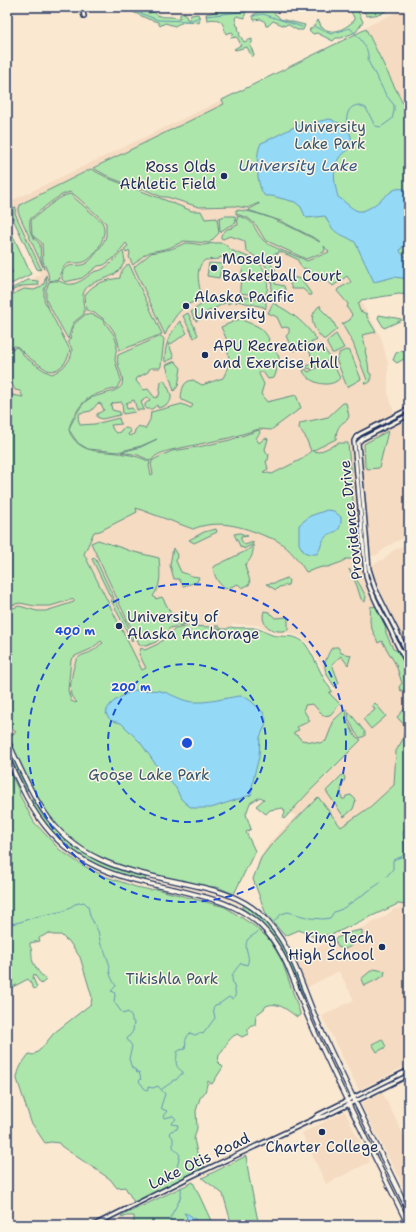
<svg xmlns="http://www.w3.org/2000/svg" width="416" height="1232" font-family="'Shantell Sans',sans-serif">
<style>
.built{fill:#f4dbc1}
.green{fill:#ade6aa;stroke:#648a84;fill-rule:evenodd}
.water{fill:#94d9f6;stroke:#6495b9}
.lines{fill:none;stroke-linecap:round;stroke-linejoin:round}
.stream{stroke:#6495b9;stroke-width:1}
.secondary-casing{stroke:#1b2f5e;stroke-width:6}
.primary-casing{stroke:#1b2f5e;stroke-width:6}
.secondary{stroke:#fcf5e5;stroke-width:3}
.primary{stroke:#fcf5e5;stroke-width:3.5}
.ring{fill:none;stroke:#1d4ed8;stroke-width:2;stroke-dasharray:7 5}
.poi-dot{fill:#1b2f5e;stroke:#fcf5e5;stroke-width:1.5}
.labels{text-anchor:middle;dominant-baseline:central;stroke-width:3;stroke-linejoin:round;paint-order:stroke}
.park-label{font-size:15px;fill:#38546d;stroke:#fcf5e5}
.poi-label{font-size:15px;fill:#1b2f5e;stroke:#fcf5e5;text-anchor:start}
.street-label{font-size:15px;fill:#1b2f5e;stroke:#fcf5e5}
.water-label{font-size:16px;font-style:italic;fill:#395a84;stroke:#fcf5e5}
.centre{fill:#1d4ed8;stroke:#fcf5e5;stroke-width:2}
.ring-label{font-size:12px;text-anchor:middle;font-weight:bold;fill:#1d4ed8;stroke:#fcf5e5;stroke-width:3;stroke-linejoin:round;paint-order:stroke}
</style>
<rect width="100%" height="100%" fill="#fae8d1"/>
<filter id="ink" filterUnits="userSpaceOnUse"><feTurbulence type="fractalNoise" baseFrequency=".025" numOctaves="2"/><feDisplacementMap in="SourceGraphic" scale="8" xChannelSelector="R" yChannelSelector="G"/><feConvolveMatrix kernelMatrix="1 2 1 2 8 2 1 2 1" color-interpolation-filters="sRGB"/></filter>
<g filter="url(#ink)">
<g class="built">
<polygon points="407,7 409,7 409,116 366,27"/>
<polygon points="222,100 250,142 305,227 322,244 345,274 381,337 388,364 388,393 394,412 393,416 364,430 352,433 352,440 361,440 409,417 409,535 389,545 377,555 362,559 364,578 368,591 375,601 394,645 409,666 409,838 268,875 257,864 259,860 270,842 296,816 265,799 294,744 295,709 336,689 326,675 310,645 300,636 289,633 276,633 257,625 233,624 226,629 8,737 7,735 7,291 40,275 7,206 7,203"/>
<polygon points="409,543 409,650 375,579 372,567 372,565 384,559 392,551"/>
<polygon points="409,894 409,1064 359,1090 322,1016 354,1000 339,971 306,988 295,959 347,932 360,929 384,917 394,909 401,908 397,900"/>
<polygon points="382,1092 409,1146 409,1197 361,1104"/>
<polygon points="345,1112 370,1162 326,1184 302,1133"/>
</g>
<g class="green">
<path d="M122 7H139L148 13 154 12C161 20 169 15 177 18H180V14L185 13 187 19H190L191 15 198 14 200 19 199 23C192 20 180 22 175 26L165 23 160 26 158 22 148 19Z"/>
<path d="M218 7H225L228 10 237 8 245 10V18L237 16 235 18 237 26 239 27 238 28 240 33 239 34 244 42 252 39V43L250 45 254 55 252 57 247 47 235 50 234 49 241 45 237 37 230 38 234 34 232 32 226 34C225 32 225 30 224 28 222 18 215 19 207 20L206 14 218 11Z"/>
<path d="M266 7C271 9 273 14 278 16L280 19 305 25 303 30H297L287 24 285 26 273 21 268 26H266L265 22 261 19 254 20 253 15 260 11H265Z"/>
<path d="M349 7H356L363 22 356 32 341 38H336L333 41 317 33 313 34 309 30 315 25 317 20 320 23 321 27C334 36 344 29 355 20Z"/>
<path d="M359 7C365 7 368 10 374 10V7H392L381 14 367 16 363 10 361 12Z"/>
<path d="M366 29 409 116V295L399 294 361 300 358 305 360 311 367 314V317L376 332 362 335 366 349 365 351 368 363 369 373 371 374V381L367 384 364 383 367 380 353 343 342 324 350 320 352 314 347 308 348 304 337 291 338 289 351 282 347 276 333 286C328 281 324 279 317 281L309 269 302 268 297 259 279 251 278 254 275 253 271 265 275 268V272L269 273C266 262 256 257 246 251L245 242 242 240 230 236 223 239 221 238V235L227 229 232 228 231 227 238 225 237 216C257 220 252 229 264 241 270 247 298 256 307 261L329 252 324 246 325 249 324 252 306 259 265 240 256 225 248 218 236 214V210C264 211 296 230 320 242L318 240 281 221 248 210 259 204V203L247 208 234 206 199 207 167 197H162L139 187 132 186 111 178 93 168 224 104 222 100Z"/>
<path d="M91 169 110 179 170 202 192 211H201L205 219 217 218 219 233 209 243 184 241 169 248 150 252 144 255 133 265 129 257 130 253 129 250 126 253 124 249 128 246 126 243 114 258 104 265 98 266 82 278 65 282 62 279C61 260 76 268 85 264 91 262 105 242 106 236 106 232 106 227 106 223L76 196 70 192C56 195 42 210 30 219 29 232 30 235 40 244L41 259 44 268 43 267 18 212 20 205 23 203Z"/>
<path d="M70 194 102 222C109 234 96 257 84 262 75 265 67 259 62 270 60 273 59 275 60 279L49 281 48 273 43 261 42 243 32 235 31 220C42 212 58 196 70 194Z"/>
<polygon points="16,207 15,213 18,220 41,269 40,270 37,269 13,219 13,208"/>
<polygon points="225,216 235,216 236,223 227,227 220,232 219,218"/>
<polygon points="7,223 31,274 7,286 7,277 13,272 7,268"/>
<path d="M186 243C191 243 196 244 202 245 208 245 214 242 220 243 227 243 228 249 233 251 250 258 265 260 267 281 268 287 268 292 264 296L240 293V287L243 264 239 260 220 257 219 259 205 260C194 268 199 286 202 297 198 302 192 302 187 305 177 312 170 324 165 335L134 267 151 253 171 249Z"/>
<path d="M123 251 125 261C123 265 120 270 116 273 106 281 86 280 83 295 82 301 85 308 84 314L73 323 68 339 46 300V290L49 282C62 278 63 286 73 284 83 281 85 278 92 273 95 271 99 271 101 270 110 266 116 257 123 251Z"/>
<polygon points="209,263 222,264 219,278 207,276"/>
<path d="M129 264 162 334 119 351C120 333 104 314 86 310L85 295C93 283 106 280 120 278 120 272 124 267 129 264Z"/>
<path d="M275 274V284L284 286C289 298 279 302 269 298L272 286 270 275Z"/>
<polygon points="46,275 47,283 44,290 44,300 70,350 68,357 64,364 58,369 52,371 47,370 28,357 18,347 15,346 7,348 7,297 24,289 34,290 39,288 44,284"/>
<polygon points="292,277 301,279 312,295 309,295 303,289 292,289 290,284"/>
<polygon points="28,280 38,281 39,285 22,286 7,293 7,291"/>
<polygon points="239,296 262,300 266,302 266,308 264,310 264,307 237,301 236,303 236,298"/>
<path d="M232 298V302L228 304 227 302 203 314 202 318 197 321 195 320 191 312C202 302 218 299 232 298Z"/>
<path d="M273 303C294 314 305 323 317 340L293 351 286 336 289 333V328L285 327 282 328 277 317 268 313Z"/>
<path d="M321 306 320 308 332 320 337 329 325 339H323C313 328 307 318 319 306Z"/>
<polygon points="188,313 198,335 194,338 183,316"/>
<path d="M86 314 94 315 103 320 114 335 117 344 115 360 116 364 121 380 117 388C93 395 85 395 73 418 69 427 67 430 73 438 85 455 105 450 124 454 134 455 142 458 150 462L149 466 151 475 153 474 151 464 153 460 163 455 172 451 198 447 230 440 259 430 260 433 256 438 259 443 265 438 268 439 265 449 267 454H269L268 460 266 461 268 469 263 472 272 474 302 459 311 451 305 436 299 428 300 423 328 417 343 403H346L349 416 347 420C339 424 336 430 336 439L312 451 319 452 339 443H348L358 559H346L342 562 328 567H322L306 572C300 562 289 548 279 542 276 539 270 538 265 536 242 526 217 519 193 529L136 508 137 512 100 531 94 532 84 554 142 670 146 668 139 654 141 648 145 650 158 644 175 629 190 626 210 627H213L219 633 221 631 215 626H219L221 629H227L230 627C238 629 246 627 254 628 261 629 266 633 272 635 284 638 297 633 306 645 316 659 321 677 332 691L329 693 340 704 330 715 323 716 313 704 305 705V707L303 709 310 721 297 727 299 730 294 732V734L298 736 301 740 320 743 326 741 334 720 346 709 347 711 346 719 355 736 361 740 310 791 284 819 283 818 285 812 283 808 270 810 266 814 256 806 264 799 260 797 250 803 246 814 251 829 246 832 255 851 234 894 217 887H204C142 873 77 865 41 805 28 784 19 759 8 737L16 732 12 729 7 717V610L19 606 37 611H46L74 602V599L50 606H35L20 603 7 606V394L23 397 20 391 15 390 7 373V351L17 347 26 358 45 371 52 374C61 370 72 362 72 350 72 348 69 344 68 341L70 339 74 324ZM101 641 103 643C99 645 97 648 94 650 89 654 81 654 77 659 73 665 69 688 71 695 72 698 75 700 77 702L76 703 71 701 68 690 71 660 75 656 91 649Z"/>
<polygon points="379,315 401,319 402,320 384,328 378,318"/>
<path d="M240 319C254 326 261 324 269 339L268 341 272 350H275L279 357 276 373 274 378 268 379 263 372H260L259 374 264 384 261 394 267 402 296 395 301 408 271 430 259 429 229 438 171 450C164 452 155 454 151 461L138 455 121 452 141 447 157 439 141 446 118 452 88 449 78 443 69 430 70 426C75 418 80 404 89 399 97 394 118 393 122 385 125 374 115 367 118 355L161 336 164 339 161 366 160 368H150L148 372 137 378 136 381 144 390 148 389 155 398 159 396 161 382 164 380C171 393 178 403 158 408L157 405 152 409H147L145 407V404L150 400 148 397 143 400V401L141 402 144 410H137L134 400 126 403 127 409 132 408 135 412 123 414 122 402 113 403 111 405 112 410 120 412V415L102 419 97 417V414L104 410 101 404 98 403 91 411 80 413 78 418 80 425 95 424 119 418 120 422 122 424 111 425 113 430 116 433 120 432 122 429C126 428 129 427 131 432L128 434 129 436 134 434 135 430 139 426 145 429 150 420 151 412 182 404 191 408 193 405 182 400 181 398C182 389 183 381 193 380L202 385 223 378C231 363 229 360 227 344L235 340 234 339 229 341 227 340 221 327Z"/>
<path d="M180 321 187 333 171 344H168V345L170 347 174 358 165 362C164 345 170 333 180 321Z"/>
<polygon points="336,334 344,348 334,353 332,353 327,344 327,341"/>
<polygon points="321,344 331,359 311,369 307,368 306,366 312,364 313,361 309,350"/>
<polygon points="346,350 350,351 361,379 347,387 336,359 339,356 339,353"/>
<polygon points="403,350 409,356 397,363 393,360 396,353"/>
<polygon points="175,361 181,368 178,386 174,391 166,365"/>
<path d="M332 361 340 378C331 389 309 384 303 371L306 369 308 372Z"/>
<polygon points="388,431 379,468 368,469 365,467 364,444"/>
<polygon points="216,529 217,532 194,543 189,540 204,532"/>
<polygon points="240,533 248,536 241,537 241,540 245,545 253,542 253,544 244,549 243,547 241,548 234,534"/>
<path d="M98 540 128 550 130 551 159 558C160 572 162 585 153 596L156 599 162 597 172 615V622L186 624 170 628 156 642 146 646 139 645 135 632 129 624 91 543Z"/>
<path d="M253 545C254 553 251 560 245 565 246 572 250 577 250 584L242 588 238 584 226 589C218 584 214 576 213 567L248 550Z"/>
<polygon points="173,548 177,555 176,561 181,572 192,576 199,577 197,582 183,586 179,579 174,579 170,565"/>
<polygon points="95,558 114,598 111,598 92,559"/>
<polygon points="349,569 360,585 366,597 365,602 361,599 357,586"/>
<polygon points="287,578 289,581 288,585 279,587 276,590 266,584 274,583"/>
<polygon points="111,600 115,600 133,636 132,641"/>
<path d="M377 606 385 623 386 633 393 649 398 651 403 662 409 667V689L401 691 399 687 402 683 396 665 382 641 378 643C376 637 370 627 370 621 370 616 371 612 370 607Z"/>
<path d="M264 611 269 612 275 618 288 617V630C275 634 259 627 264 611Z"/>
<path d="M334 647H338L341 653 351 655 348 665 341 656 332 664 339 683 335 687C324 671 321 667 331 649Z"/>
<polygon points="375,703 386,716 371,729 363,719 375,710 372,705"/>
<polygon points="409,704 409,905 398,904 331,935 312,936 299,930 285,936 266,914 253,879 261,858 271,845 318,797 341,827 370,807 394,785 396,751 402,741 406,727 397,717"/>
<polygon points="349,712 365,732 365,736 360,738 355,732 348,718"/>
<polygon points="7,743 28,786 27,791 7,751"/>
<path d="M7 770 11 774 20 793 19 794 34 822 60 850 82 865 104 876 136 887 151 890 156 889 225 907 253 925 268 938 275 949 282 961 300 1013V1015L297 1017C287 1010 278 1001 266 1006L264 1009 256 1015 255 1025H251L248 1028V1034L242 1037 237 1034C225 1040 227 1048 219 1055L218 1062 223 1067 212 1084 208 1081 205 1092 200 1098 196 1111 197 1128 194 1139 198 1157 205 1163 204 1167 201 1168 202 1170 135 1204 125 1187 117 1188 110 1179 61 1146 59 1143 51 1142 45 1143 31 1122 17 1079C18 1068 23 1062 29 1054L33 1055 40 1050 54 1033 91 1004 92 997 80 957 68 940H66L61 935H53L49 933 39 938 40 941 30 943V946C33 951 31 956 33 962 36 969 40 974 46 980L41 984 34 974 33 978 37 987 34 989 28 979 7 990V785L9 783Z"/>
<polygon points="343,774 345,778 341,790 342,799 345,799 346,796 351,795 356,800 353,809 344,817 326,791"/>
<path d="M32 798C36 802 38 809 42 814 44 817 47 820 50 823 79 854 103 868 145 877L146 880C139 879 133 878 127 877 98 873 62 845 45 822 40 815 32 806 32 798Z"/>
<polygon points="244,905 267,923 285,946 313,1012 311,1013 285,955 274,938 264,926 242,908"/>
<path d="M362 930V936L355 940C353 945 349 948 344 949L338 947 334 939 351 932Z"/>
<polygon points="373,969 385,971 384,976 364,986 361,979"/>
<polygon points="382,1039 386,1047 377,1052 372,1044"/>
<polygon points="246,1156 249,1177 258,1221 256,1225 238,1225 231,1222 223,1194 202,1178"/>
<polygon points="193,1182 213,1225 113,1225 134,1222 134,1216 127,1216 122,1218 121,1216"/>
</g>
<g class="water">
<path d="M329 119 333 120 335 122 346 125C348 130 354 139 351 146 349 150 345 151 342 154 331 166 334 182 338 197 343 200 353 210 358 211 370 213 386 193 396 189 400 188 405 189 409 190V244L402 247 400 251 402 254 406 257 409 255V279L394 277 374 282 355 242C338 231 335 237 325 216L307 218 305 216 301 207 295 202 272 196H265C256 187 255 154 261 143L266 141 294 127Z"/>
<path d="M327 510 334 511 341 517C342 537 330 529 324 539 321 544 320 550 317 554H310L304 552 299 544V525L310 516Z"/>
<path d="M135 690C145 691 154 689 164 692 174 695 182 701 193 702 209 703 224 698 240 696L245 697 251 701 263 712 266 720 265 726 260 737 259 757 254 776 251 795 211 808H193L189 806 181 799 176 788 161 772 140 742 121 723C113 721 110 722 106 713 108 701 125 695 135 690Z"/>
<path d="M184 1213C190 1214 195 1219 199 1223V1225H177L179 1222 186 1221 187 1217Z"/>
</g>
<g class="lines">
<g class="stream">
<polyline points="128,7 132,10 158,20 189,21 200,17"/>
<polyline points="206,16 240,12 247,12"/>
<polyline points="252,16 263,14 302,27"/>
<path d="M315 27 331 34 350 28C359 38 370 47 368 61L386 95 394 105V111L392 119 381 127 375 126 366 108 358 105C347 107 347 115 346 125"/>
<polyline points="387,876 393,869 393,860 401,857 405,853 403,833 406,823 405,814 409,805"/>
<polyline points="274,922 281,914 288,912 310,918 323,919 330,918 334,912 342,909 380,883"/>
<path d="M7 925 20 922 35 917 64 911 75 904 84 902 88 906 90 916 98 931 101 945 104 949 110 966C108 972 112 980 116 986L111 991 114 992 115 995 114 1002 123 1014 128 1012 132 1018V1021L134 1022 133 1031 127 1039 132 1046 129 1059 132 1068 136 1070 137 1073 139 1072 141 1079 139 1081 145 1089 148 1090V1087L153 1088 158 1086 165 1094 161 1106 162 1109 167 1111 163 1116 164 1118 173 1116 176 1119 171 1124 178 1125 177 1129 171 1131 169 1133 173 1138V1147L180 1155 177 1167 179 1178"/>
<path d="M162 1089 172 1082 173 1080H176L181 1074H183V1072C173 1065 177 1062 177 1052L180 1050 185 1049C187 1042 183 1041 190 1033L195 1035 200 1033 203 1034 215 1018 213 1008 215 1005 219 1004 229 997 233 999C239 994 232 985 232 977 233 972 238 967 241 963L247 965C252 956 242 948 248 939 251 936 256 934 259 931"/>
<path d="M169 1225C169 1211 184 1202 181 1187"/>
</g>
<g class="secondary-casing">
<g id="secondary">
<polyline points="82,7 84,16"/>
<path d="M409 409 360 434 356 437 354 441 366 576C371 595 382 613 391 631 396 642 401 655 409 664"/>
<polyline points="409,415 362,439 358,443 369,569 375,588 409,656"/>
<polyline points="314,1119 325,1116 409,1075"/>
<polyline points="94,1225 192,1176 314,1119 318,1115 409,1070"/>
</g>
</g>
<g class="primary-casing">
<g id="primary">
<path d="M7 739C18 763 28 788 43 810 76 862 128 871 183 883 210 889 238 894 259 913 292 942 301 985 318 1023 347 1087 379 1149 409 1212"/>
<path d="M7 757C17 778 26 800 39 818 76 871 124 878 182 891 210 898 237 904 259 924 288 951 296 992 312 1026 342 1093 376 1159 408 1225"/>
</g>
</g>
<use href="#secondary" class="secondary"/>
<use href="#primary" class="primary"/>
</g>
</g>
<g class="ring">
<circle cx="187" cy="743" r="79"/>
<circle cx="187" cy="743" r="159"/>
</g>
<g class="poi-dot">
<circle cx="224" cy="176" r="4"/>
<circle cx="214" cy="268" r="4"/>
<circle cx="186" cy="306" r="4"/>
<circle cx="205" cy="355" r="4"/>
<circle cx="119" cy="626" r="4"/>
<circle cx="382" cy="947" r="4"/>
<circle cx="322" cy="1132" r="4"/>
</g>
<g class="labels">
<g class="park-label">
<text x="330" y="127">University<tspan x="330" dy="17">Lake Park</tspan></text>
<text x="149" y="775">Goose Lake Park</text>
<text x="172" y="979">Tikishla Park</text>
</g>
<g class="poi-label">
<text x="216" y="167" text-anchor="end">Ross Olds<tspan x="216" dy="17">Athletic Field</tspan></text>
<text x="222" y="259">Moseley<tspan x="222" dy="17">Basketball Court</tspan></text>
<text x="194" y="297">Alaska Pacific<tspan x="194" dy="17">University</tspan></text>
<text x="213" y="346">APU Recreation<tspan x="213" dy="17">and Exercise Hall</tspan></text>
<text x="127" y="617">University of<tspan x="127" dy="17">Alaska Anchorage</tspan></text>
<text x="374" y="938" text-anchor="end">King Tech<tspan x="374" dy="17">High School</tspan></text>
<text x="322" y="1147" text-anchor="middle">Charter College</text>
</g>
<g class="street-label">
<text transform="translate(351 520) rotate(-96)">Providence Drive</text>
<text transform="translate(199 1161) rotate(-26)">Lake Otis Road</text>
</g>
<g class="water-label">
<text x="298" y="165">University Lake</text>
</g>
</g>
<circle cx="187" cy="743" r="6" class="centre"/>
<g class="ring-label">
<text x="75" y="635">400 m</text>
<text x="131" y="691">200 m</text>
</g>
<rect width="416" height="1232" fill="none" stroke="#fcf5e5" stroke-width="24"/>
<rect x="12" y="12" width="392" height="1208" fill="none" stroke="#1b2f5e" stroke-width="1.5" filter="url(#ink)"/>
</svg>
